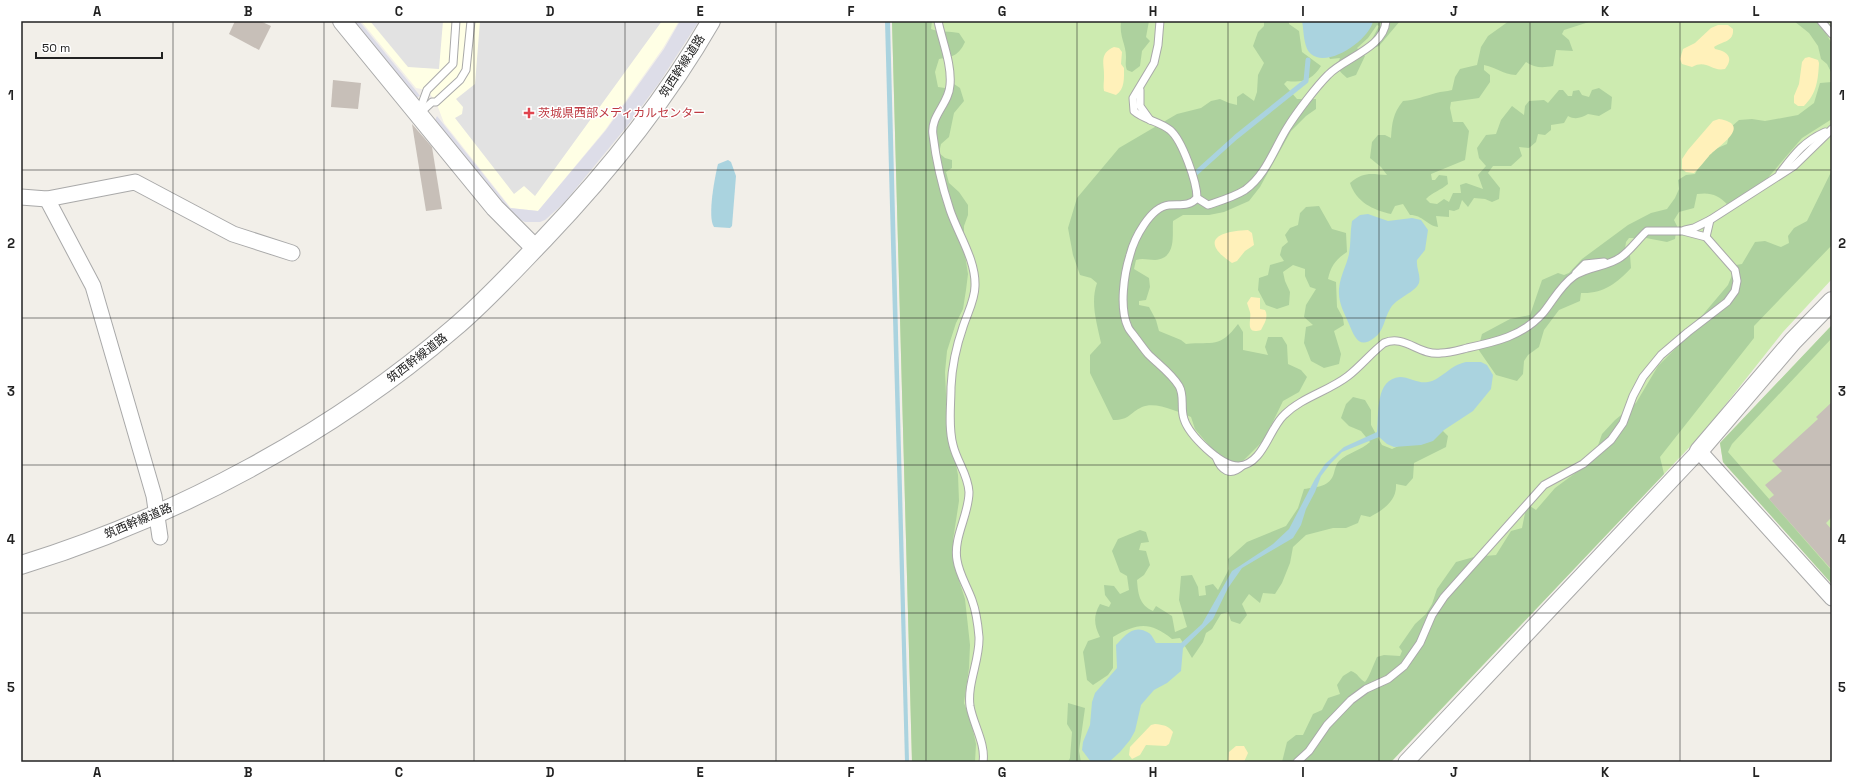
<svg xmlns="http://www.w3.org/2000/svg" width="1853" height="783" font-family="'Space Grotesk','Noto Sans JP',sans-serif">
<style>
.education{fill:#ffffe5}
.grass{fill:#cdebb0}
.forest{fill:#add19e}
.sand{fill:#fff1ba}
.parking{fill:#e2e2e2}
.plaza{fill:#dddde8}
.water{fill:#aad3df}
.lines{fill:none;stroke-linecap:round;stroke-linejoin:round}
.stream{stroke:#aad3df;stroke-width:5}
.building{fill:#c7bfb8}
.service-casing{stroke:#a9a9a9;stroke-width:9}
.minor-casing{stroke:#a9a9a9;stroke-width:17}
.tertiary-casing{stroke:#a9a9a9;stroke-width:20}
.service{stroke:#fff;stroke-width:7}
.minor{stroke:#fff;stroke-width:15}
.tertiary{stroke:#fff;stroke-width:18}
.grid{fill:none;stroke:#222;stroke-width:1;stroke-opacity:0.55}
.health-dot{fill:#e0444e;stroke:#fff;stroke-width:1.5}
.labels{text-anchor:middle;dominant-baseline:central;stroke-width:3;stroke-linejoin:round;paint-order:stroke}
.street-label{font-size:12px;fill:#222;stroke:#fff}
.health-label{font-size:12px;fill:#be3a42;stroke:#fff;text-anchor:start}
.neatline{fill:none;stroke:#222;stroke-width:1.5}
.grid-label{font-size:13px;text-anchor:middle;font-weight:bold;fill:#222}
</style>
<rect width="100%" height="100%" fill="#f2efe9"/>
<polygon class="education" points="361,21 679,21 663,48 605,130 538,211 511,208 444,123 436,102 427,90 416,88"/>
<g class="grass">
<polygon points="892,21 1832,21 1832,279 1783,332 1703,433 1391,762 912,762"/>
<polygon points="1832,325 1832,584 1723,462 1720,443"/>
</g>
<g class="forest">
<path d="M892 21H932L931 29C938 32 950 31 959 33L965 42C959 55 953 57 939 59L935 72 938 87 945 88 954 84 960 88 964 101 954 113 949 137 941 144 939 153 945 158 952 160V168L946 172 949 183 959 192 968 205V215L964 226V249L968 274 966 290 963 309 956 323 947 351 945 372 947 417 958 475 959 501 953 540 955 568 965 599 970 645 969 668 964 703 971 721 976 744 975 762H912Z"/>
<path d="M1121 21H1149L1146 37 1150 41 1142 51 1140 66 1132 72 1127 70C1125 65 1126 62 1126 57 1126 44 1119 37 1121 21Z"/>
<path d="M1264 21H1289V24L1299 31 1302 52 1321 66C1312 80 1303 83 1287 81L1284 84 1297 99H1316V109L1306 116 1291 131 1260 187 1249 201 1224 212 1209 215H1183L1173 221C1172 236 1177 258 1155 260 1148 260 1143 258 1136 260L1134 269 1149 278 1150 287 1146 300 1139 301V305L1149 307 1156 320 1159 331 1181 340 1186 344C1214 341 1219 349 1238 324L1243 332V350L1268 355 1265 347 1268 337H1282L1287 345 1288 364 1301 370 1307 377 1299 392 1283 401 1264 440 1241 463 1227 461 1212 449 1195 429 1191 417C1178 412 1156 401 1142 407 1129 413 1130 420 1113 420L1090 373V355L1101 343C1097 323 1090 303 1097 283L1091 278 1080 275 1073 255 1068 228 1077 198 1119 148 1177 114 1201 108 1211 101 1220 99 1229 103 1237 105V97L1243 93 1254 101 1257 92 1258 75 1264 63 1253 46 1258 32 1264 26Z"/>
<path d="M1361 21H1400L1379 46 1373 48 1371 41 1379 26 1377 25 1368 38 1357 48 1365 56 1356 75 1347 78C1340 72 1335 68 1340 58L1330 59 1328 55Z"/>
<path d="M1509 21H1592L1564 30 1562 34 1569 40 1573 51 1556 50 1553 66C1542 68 1535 68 1526 62L1516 75C1502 74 1498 68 1484 65V70L1490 75V82L1479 98 1451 102 1450 108 1453 122H1463L1469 131 1465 160 1431 174 1432 180H1435L1439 175 1447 176 1448 184C1441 190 1433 192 1426 199L1430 203 1437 204 1444 199 1449 202 1453 193H1461L1460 185 1466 183 1483 189 1478 175 1486 166 1479 158 1477 148 1486 135 1496 134 1501 120 1512 106 1524 115 1525 106 1529 101 1544 100 1548 103 1559 90H1563L1568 96H1572L1573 91 1579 90 1582 95 1589 97 1592 90 1599 88 1612 97 1611 109 1599 116 1588 114C1581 118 1575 120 1568 116L1564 123 1551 125V130L1545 135 1538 134 1536 142 1529 148 1519 147 1522 156 1511 166H1493L1488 173 1500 188 1499 199 1492 202 1485 199 1474 198 1468 207 1462 200 1459 209 1454 211 1449 210V217L1436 216 1438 227C1426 225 1423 215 1410 215L1403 204 1395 206 1391 214C1373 210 1356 202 1350 183 1364 171 1371 174 1387 175L1381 167 1370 158 1372 142 1378 135H1385L1391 138C1392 123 1393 113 1403 101 1417 100 1424 96 1436 93 1442 91 1446 92 1452 90L1455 77 1460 69 1477 65 1481 47 1488 36Z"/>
<polygon points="1794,21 1819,21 1832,44 1832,74 1827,64 1821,59 1818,46 1809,33"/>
<path d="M1832 82V119L1802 138 1766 180 1728 205C1718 195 1711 192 1697 194L1694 208 1679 212 1674 220 1677 226 1675 239 1667 242 1646 238H1629L1626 242 1625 249 1630 255 1631 268C1617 283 1603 294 1581 293L1580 301 1559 310 1544 330 1539 347 1528 355 1524 361 1523 374 1517 381 1496 375 1478 349 1482 334 1510 319 1530 315 1542 280 1558 273 1564 275 1569 273 1582 259 1628 225 1651 213 1667 209 1675 198 1679 189 1678 180 1686 175 1695 174 1706 153 1727 144 1731 127 1739 120 1752 119 1765 121 1798 115 1814 103 1820 83Z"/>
<path d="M1832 170V201L1830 214 1832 245 1754 326V338L1660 457 1664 474 1391 762H1282L1287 742 1296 735H1303L1313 714 1322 710 1328 698 1340 694 1337 685 1343 676 1351 671C1358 673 1359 679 1365 682 1369 678 1374 663 1377 657L1384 655 1400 656 1402 651 1399 647 1415 624 1426 614 1432 604 1437 589 1456 562 1474 557 1496 555 1511 531 1522 528 1526 508 1530 506 1536 510 1555 488 1593 460 1602 434 1615 420 1636 403 1658 366 1687 337 1700 318 1728 285 1736 265 1742 264 1755 242 1765 241 1781 247 1789 243 1788 236 1794 228 1807 221Z"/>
<path d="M1319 206 1332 229 1346 233 1347 252C1335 260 1331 266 1328 279L1336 282 1337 307 1343 318 1344 325 1334 331 1341 354 1339 364 1324 368 1311 361 1304 343 1306 327 1313 325 1304 317 1306 305 1316 289 1310 287 1305 276V269L1293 265 1283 272 1285 281 1290 292 1289 305 1277 309 1266 305 1258 290 1259 278 1268 275 1270 265 1284 261 1280 255 1282 247 1288 242 1285 235 1290 228 1298 225 1300 213 1306 207Z"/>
<polygon points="1832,325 1832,338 1732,444 1728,452 1832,571 1832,584 1723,462 1720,443"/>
<path d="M1353 397 1365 400 1371 410V425L1382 445 1392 449 1439 427 1448 436 1446 447 1414 463 1413 478 1406 486 1396 484C1397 501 1384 509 1370 517L1361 515 1358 523 1346 528H1333L1306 535 1293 547 1290 563 1282 583 1275 594 1263 593 1260 603 1249 594 1242 604 1247 615 1240 624 1231 621 1228 612 1221 614 1212 629 1206 633 1203 642 1192 658 1180 638 1172 639C1150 621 1137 623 1113 637V668L1108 675 1093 685 1087 680 1083 652 1088 641 1100 637C1094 625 1093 616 1100 604L1109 607 1111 603 1105 595 1104 585 1114 586 1120 594 1129 590 1127 576 1120 572 1112 551 1118 539 1140 530 1146 532 1149 542 1141 543 1139 550 1146 551 1150 565 1144 575 1137 580C1138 593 1139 605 1153 611L1156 606 1172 616 1175 632 1187 627 1179 600 1181 576 1192 575 1198 587 1199 596 1206 595 1205 586 1213 584 1218 590 1229 569 1228 559 1247 542 1286 526 1298 508 1304 489C1317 487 1330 487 1334 473 1335 469 1336 464 1339 461 1349 452 1360 451 1370 442L1361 431 1349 426 1341 418 1346 404Z"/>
<polygon points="1068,703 1085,708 1079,751 1081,762 1068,762 1070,758 1072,732 1067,724"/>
</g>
<g class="sand">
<path d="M1718 25H1728L1733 29C1734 42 1723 41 1714 47L1715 49C1726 51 1735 57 1725 69 1711 72 1707 59 1692 67L1682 64 1680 59 1683 49 1695 43 1711 28Z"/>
<path d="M1114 47 1119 48 1122 52 1121 64 1124 68C1124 78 1125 89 1116 95L1104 91C1103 86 1104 82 1104 78 1105 64 1098 54 1114 47Z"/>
<path d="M1809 57 1818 60 1819 63C1818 80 1817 93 1804 106H1798L1794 103V96L1799 84 1802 62 1805 58Z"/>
<path d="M1719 119C1754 125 1717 147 1709 156 1704 162 1700 167 1694 173L1686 172 1682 169V159L1688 150 1713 121Z"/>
<path d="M1248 230 1252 233 1254 245 1245 251 1237 261 1232 263C1199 241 1218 231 1248 230Z"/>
<path d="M1251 297 1260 298V309L1265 310C1269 317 1264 324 1261 330 1244 335 1252 319 1250 312 1249 309 1248 306 1247 303Z"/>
<path d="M1155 724C1163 725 1168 725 1173 732L1169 744 1166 746 1146 745 1140 755 1132 759 1129 755 1130 747 1151 725Z"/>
<polygon points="1236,746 1244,746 1248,753 1244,762 1228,762 1229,752"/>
</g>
<g class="parking">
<polygon points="370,21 443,21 439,69 408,67"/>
<polygon points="480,21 662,21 535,196 524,186 514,194 455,118 462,114 463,107 456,99 475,84"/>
</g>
<g class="plaza">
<polygon points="352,21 359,21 417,92 420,96 416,98"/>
<polygon points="680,21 699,21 659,83 628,125 564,203 545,220 540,222 525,222 510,215 434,122 437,116 510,208 538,211 606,130 664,49"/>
</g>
<g class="water">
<polygon points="885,21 890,21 909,762 905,762"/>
<path d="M1302 21H1373C1370 39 1328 69 1311 54 1303 47 1304 30 1302 21Z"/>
<path d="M728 160 731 162 736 176 732 226 730 228 714 227C707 217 715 176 718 164Z"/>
<path d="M1368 214 1388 221 1412 218 1421 220 1428 230 1425 250 1417 260C1416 268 1421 275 1419 283 1415 293 1397 297 1390 309 1384 319 1384 331 1374 338 1359 350 1354 336 1349 324 1344 312 1338 303 1339 289 1340 276 1346 267 1349 254 1351 243 1350 232 1352 221L1360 215Z"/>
<path d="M1466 362H1481L1487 365 1493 375 1491 389 1473 411 1444 430 1433 441 1421 445 1394 447 1387 444 1379 437 1342 452 1331 463 1321 476 1315 492 1306 509 1301 525 1293 538 1242 568 1228 588 1213 619 1183 648 1181 671 1167 683 1154 690 1147 698 1141 705 1135 731 1130 740 1120 752 1109 762H1091L1082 750 1083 742 1090 725 1092 702 1095 693 1117 668 1116 645C1125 636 1133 623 1149 633 1152 635 1154 640 1156 643H1181L1202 624 1232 571 1273 544 1289 529 1315 479 1325 464 1344 447 1377 432C1379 413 1375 379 1400 377 1409 377 1419 384 1428 382 1441 380 1450 365 1466 362Z"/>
</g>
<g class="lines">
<polyline class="stream" points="1196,173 1236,137 1306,81 1308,60"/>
</g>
<g class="building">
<polygon points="235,21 260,21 271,26 259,50 229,34"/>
<polygon points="333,80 361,83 358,109 331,107"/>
<polygon points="412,124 432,147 442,209 426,211"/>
<polygon points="1832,402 1832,517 1826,523 1832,530 1832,570 1769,499 1774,495 1765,485 1782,471 1772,461 1818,419 1816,417"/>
</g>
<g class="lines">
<g class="service-casing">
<g id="service">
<path d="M938 21C942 41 952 64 950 85 949 104 930 116 933 135 936 160 942 186 950 210 958 234 976 260 975 286 975 300 967 314 963 327 956 347 952 366 951 387 951 406 948 427 953 445 957 462 968 474 969 492 969 515 953 537 957 560 959 574 967 586 972 600 976 611 978 625 979 637 980 660 967 683 970 706 973 724 986 744 983 762"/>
<path d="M1160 21 1158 45 1154 63 1133 98 1134 111C1144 120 1159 121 1170 130 1182 140 1197 182 1197 198L1208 205C1220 201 1234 197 1245 190 1266 175 1274 149 1287 128 1297 112 1316 87 1328 75 1344 58 1384 48 1386 21"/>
<polyline points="1821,21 1832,34"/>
<polyline points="1140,90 1140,106 1150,120"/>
<polyline points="419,112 427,90 453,64 456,21"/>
<polyline points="419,114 432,102 436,102 460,80 466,70 471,21"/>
<path d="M1780 173C1794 155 1803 142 1825 132"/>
<path d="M1197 198C1189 207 1180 204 1169 205 1150 207 1134 239 1130 255 1124 274 1119 308 1128 327 1129 330 1133 334 1135 337 1139 342 1143 348 1148 354 1158 364 1172 374 1179 386 1185 396 1180 408 1184 419 1189 435 1221 467 1239 466 1263 464 1269 429 1284 415 1302 397 1329 391 1348 376 1361 366 1371 353 1384 343 1405 334 1419 356 1441 353 1449 353 1459 350 1467 348 1495 342 1523 336 1543 313 1553 301 1560 286 1574 276 1588 266 1608 267 1621 257 1631 250 1638 239 1647 231H1683L1706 237 1735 270 1737 281 1735 291 1727 302 1688 332 1661 355 1643 377 1633 396 1623 423 1611 440 1583 464 1544 485 1444 597 1432 615 1420 643 1404 666 1388 679 1366 689 1351 700 1327 725 1309 751 1297 762"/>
<polyline points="1685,230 1694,228 1710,220"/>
<polyline points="1706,237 1710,220 1794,166 1832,129"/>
<polyline points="1576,273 1585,264 1604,262"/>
<path d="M1216 457C1221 470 1230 477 1242 466"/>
</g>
</g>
<g class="minor-casing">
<g id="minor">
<polyline points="21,197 47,199 135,182 233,234 292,253"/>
<polyline points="47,199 93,286 154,496 160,537"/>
<polyline points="1406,762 1699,451 1832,598"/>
</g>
</g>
<g class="tertiary-casing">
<g id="tertiary">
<polyline points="342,21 495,208 535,248"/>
<polyline points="1699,451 1793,341 1832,301"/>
<path d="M21 565C174 518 333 433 454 328 486 301 515 269 544 239 607 173 665 101 711 21"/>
</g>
</g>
<use href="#service" class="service"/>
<use href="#minor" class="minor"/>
<use href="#tertiary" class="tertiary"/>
</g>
<path class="grid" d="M173 21V762M324 21V762M474 21V762M625 21V762M776 21V762M926 21V762M1077 21V762M1228 21V762M1379 21V762M1530 21V762M1680 21V762M21 170H1832M21 318H1832M21 465H1832M21 613H1832"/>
<path class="health-dot" d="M527 107h4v4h4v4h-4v4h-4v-4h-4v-4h4z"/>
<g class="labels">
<g class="street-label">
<text transform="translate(682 66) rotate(-57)">筑西幹線道路</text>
<text transform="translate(417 358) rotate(-38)">筑西幹線道路</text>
<text transform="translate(138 521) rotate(-23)">筑西幹線道路</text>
</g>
<g class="health-label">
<text x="538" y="113">茨城県西部メディカルセンター</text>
</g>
</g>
<rect width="1853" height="783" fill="none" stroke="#ffffff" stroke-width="44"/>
<path d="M36 52v6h126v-6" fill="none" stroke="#222222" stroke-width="2"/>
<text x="42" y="52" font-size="12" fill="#222222" stroke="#ffffff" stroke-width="3" paint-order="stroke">50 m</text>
<rect x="22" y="22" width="1809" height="739" class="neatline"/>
<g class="grid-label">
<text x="97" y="16">A</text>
<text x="248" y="16">B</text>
<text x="399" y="16">C</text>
<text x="550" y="16">D</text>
<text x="700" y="16">E</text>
<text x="851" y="16">F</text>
<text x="1002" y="16">G</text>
<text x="1153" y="16">H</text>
<text x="1303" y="16">I</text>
<text x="1454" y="16">J</text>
<text x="1605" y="16">K</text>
<text x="1756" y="16">L</text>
<text x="11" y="100">1</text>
<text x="1842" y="100">1</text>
<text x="11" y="248">2</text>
<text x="1842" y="248">2</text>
<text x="11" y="396">3</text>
<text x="1842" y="396">3</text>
<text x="11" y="544">4</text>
<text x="1842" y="544">4</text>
<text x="11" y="692">5</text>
<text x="1842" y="692">5</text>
<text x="97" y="777">A</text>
<text x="248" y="777">B</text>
<text x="399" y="777">C</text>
<text x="550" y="777">D</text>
<text x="700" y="777">E</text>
<text x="851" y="777">F</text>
<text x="1002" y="777">G</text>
<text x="1153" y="777">H</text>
<text x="1303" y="777">I</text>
<text x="1454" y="777">J</text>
<text x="1605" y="777">K</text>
<text x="1756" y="777">L</text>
</g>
</svg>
